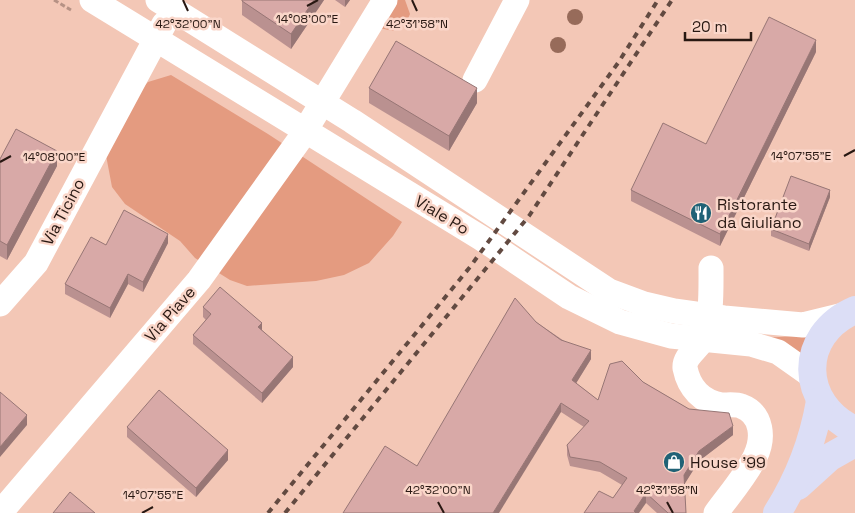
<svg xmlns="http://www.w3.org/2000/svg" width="855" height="513" font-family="'Space Grotesk',sans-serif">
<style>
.green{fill:#e49b80}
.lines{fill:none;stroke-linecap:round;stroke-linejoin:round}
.path{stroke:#b69285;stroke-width:3;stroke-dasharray:5 2.5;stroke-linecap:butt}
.minor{stroke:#fff;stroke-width:25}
.major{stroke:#dcdef6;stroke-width:28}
.rail{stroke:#624a41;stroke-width:4;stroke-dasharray:6 6;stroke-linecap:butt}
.tree{fill:#976b5a}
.wall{fill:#ba9190}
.shaded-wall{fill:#977675}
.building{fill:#d8a9a7;stroke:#977675}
.ticks{fill:none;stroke:#281812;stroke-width:2}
.labels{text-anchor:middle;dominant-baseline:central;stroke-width:5;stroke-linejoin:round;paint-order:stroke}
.poi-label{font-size:16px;fill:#281812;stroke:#fad6c9;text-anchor:start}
.street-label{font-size:16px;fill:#281812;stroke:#fad6c9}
.ticks-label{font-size:12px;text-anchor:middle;fill:#281812;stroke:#fad6c9;stroke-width:5;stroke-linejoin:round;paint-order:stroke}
</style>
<rect width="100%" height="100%" fill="#f3c7b6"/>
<g class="green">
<polygon points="394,0 405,0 410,14 407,21 393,31 375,27"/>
<polygon points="171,75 268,134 402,222 393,236 369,263 344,275 316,281 247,286 230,280 195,258 180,241 125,204 112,187 105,150 131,99 148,82"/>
<polygon points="813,335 802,360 761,338"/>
</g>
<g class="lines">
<polyline class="path" points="54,0 71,10"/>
<g class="minor">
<polyline points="92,0 481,238 569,297 620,322 671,336 751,344 778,352 812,376"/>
<polyline points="158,0 352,121 609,291 644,304 674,311 724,318 803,325 844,315"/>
<polyline points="475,80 517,0"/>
<path d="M711 268C711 292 712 317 703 339 698 349 684 356 685 368 689 388 702 402 722 405 728 405 736 404 741 406 763 414 764 439 755 457 745 477 729 495 716 513"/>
<polyline points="0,304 36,263 164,24"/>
<polyline points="0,513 199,280 300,139 385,0"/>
</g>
<g class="major">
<path d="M855 310C797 335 799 404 855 430"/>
<polyline points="798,486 830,457 855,443"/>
<path d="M777 513C799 478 813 442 820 401"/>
</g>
<g class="rail">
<polyline points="268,513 470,267 618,63 658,0"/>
<polyline points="285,513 529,216 672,0"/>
</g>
</g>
<g class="tree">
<circle cx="575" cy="17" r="8"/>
<circle cx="558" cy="45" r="8"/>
</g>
<g class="wall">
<polygon points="242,0 324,0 291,49 242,15"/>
<polygon points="335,0 350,0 345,7"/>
<polygon points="816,52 720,246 631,201 631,190 706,144"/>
<polygon points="369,88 477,103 449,151 369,103"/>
<polygon points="0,159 57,166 7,260 0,256"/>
<polygon points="830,197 809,251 771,236 771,229"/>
<polygon points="168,243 143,292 128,284 110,318 65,294 65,284 106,245"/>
<polygon points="203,307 262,330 293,367 262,403 193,344 193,335 206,320 203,317"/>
<polygon points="536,322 591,359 576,383 598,400 643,382 733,435 699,461 684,484 686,513 657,513 646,503 613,498 622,485 600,472 570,466 567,455 567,445 584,427 561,412 417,466"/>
<polygon points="127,427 228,460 196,497 127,437"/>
</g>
<g class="shaded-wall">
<polygon points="314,0 324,0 291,49 291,34"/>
<polygon points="345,0 350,0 345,7"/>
<polygon points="816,40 816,52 720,246 720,234"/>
<polygon points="477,88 477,103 449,151 449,136"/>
<polygon points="57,151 57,166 7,260 7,245"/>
<polygon points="830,190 830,197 809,251 809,244"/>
<polygon points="168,234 168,243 143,292 143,282"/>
<polygon points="128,274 128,284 110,318 110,308"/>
<polygon points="262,323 262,332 258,327"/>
<polygon points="591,350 591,359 572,390 572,380"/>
<polygon points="293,357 293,367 262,403 262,393"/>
<polygon points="561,403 561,412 499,513 493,513"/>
<polygon points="27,415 27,425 0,457 0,447"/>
<polygon points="733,426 733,435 699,461 684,485 684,475 699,451"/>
<polygon points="228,450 228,460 196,497 196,488"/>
<polygon points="646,493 646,503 639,513 634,513 634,511"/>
</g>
<g class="building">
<polygon points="242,0 314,0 291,34 242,1"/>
<polygon points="769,17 816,40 720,234 631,190 663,123 706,144"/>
<polygon points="396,41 477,88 449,136 369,88"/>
<polygon points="16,129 57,151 7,245 0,241 0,159"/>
<polygon points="791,176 830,190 809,244 771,229"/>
<polygon points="124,210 168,234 143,282 128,274 110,308 65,284 91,237 106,245"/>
<polygon points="220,287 262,323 258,327 293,357 262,393 193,335 211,314 203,307"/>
<polygon points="515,298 536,322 561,340 591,350 572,380 598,400 610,364 622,361 643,382 689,409 729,413 733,426 699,451 684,475 686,513 668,513 646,493 634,511 636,513 584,513 599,491 613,498 627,478 600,462 570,457 567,445 589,421 561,403 493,513 343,513 385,446 417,466"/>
<polygon points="159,390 228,450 196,488 127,427"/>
<polygon points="0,392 27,415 0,447"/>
<polygon points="70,492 95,513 53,513"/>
</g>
<path class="ticks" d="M183 0 188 11M412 0 417 11M307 6 318 0M844 156 855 150M0 162 11 156M438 502 444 513M667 502 673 513M142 513 153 507"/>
<defs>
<g id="restaurant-disc" transform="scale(1.125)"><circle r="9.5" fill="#206276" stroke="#fad6c9"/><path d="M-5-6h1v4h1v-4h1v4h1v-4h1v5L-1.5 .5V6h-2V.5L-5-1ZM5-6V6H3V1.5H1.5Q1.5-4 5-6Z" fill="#fff"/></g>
<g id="shop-disc" transform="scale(1.125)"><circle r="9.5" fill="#206276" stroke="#fad6c9"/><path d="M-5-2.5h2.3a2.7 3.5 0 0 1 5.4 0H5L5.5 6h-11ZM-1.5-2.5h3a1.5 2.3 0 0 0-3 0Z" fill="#fff"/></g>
</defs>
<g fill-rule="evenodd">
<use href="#restaurant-disc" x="701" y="213"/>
<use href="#shop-disc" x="674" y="462"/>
</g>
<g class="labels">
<g class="poi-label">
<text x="717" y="204">Ristorante<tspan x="717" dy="18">da Giuliano</tspan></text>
<text x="690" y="462">House '99</text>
</g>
<g class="street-label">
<text transform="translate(63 212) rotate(-62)">Via Ticino</text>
<text transform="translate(442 215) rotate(31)">Viale Po</text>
<text transform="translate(170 314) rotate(-49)">Via Piave</text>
</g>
</g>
<g class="ticks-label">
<text x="307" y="23">14°08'00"E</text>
<text x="188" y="28">42°32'00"N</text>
<text x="417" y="28">42°31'58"N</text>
<text x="801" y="160">14°07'55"E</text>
<text x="54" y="161">14°08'00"E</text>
<text x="438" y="494">42°32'00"N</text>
<text x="667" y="494">42°31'58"N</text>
<text x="153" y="499">14°07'55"E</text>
</g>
<path d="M685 32v8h66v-8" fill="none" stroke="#281812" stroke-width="2.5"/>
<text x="692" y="32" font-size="15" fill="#281812" stroke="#fad6c9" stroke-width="4" paint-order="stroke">20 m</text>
</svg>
